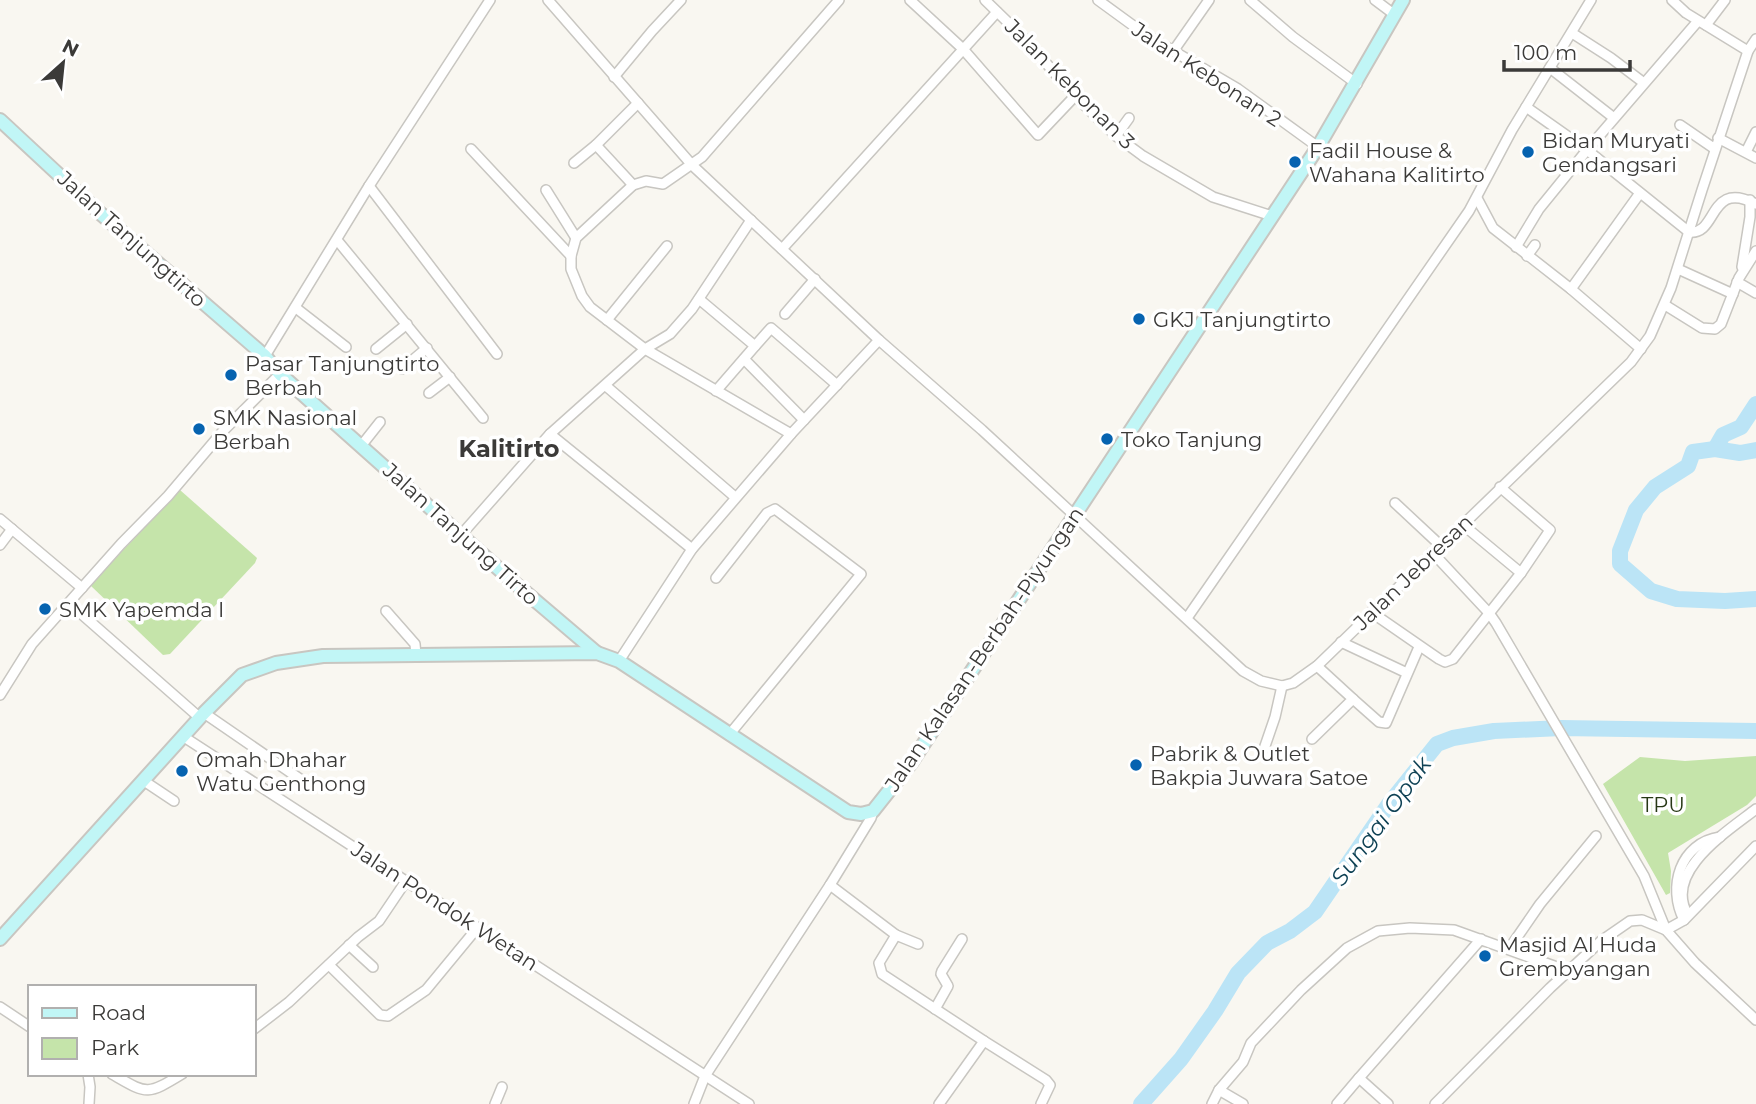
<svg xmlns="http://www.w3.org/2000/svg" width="1756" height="1104" font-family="Montserrat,sans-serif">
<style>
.green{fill:#c5e4aa}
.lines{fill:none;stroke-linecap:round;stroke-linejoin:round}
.river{stroke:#bbe4f6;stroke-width:16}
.street-casing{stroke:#c8c6c1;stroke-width:12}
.secondary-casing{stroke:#c8c6c1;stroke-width:16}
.street{stroke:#fff;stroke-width:9}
.secondary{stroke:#c1f6f6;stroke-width:12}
.poi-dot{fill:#0663b0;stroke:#fff;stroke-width:2.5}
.labels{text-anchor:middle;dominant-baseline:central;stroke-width:7;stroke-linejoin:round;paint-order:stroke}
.street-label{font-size:21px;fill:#3b3a38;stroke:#fff}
.poi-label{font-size:21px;fill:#3b3a38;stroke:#fff;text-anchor:start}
.park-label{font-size:21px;fill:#273815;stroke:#fff}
.water-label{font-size:23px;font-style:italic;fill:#0f4255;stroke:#fff}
.quarter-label{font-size:24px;font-weight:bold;fill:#3b3a38;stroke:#fff}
</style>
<rect width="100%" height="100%" fill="#f9f7f1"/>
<g class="green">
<polygon points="180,490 257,558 255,563 170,654 163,655 90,585"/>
<polygon points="1756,756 1756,796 1747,805 1668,853 1671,871 1670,893 1666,895 1603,784 1640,757 1685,761"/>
</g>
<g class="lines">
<g class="river">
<polyline points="1715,449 1723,435 1741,427 1756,404"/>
<polyline points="1756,450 1740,453 1715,449 1693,452 1688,466 1655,487 1636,510 1620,551 1620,564 1651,591 1677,599 1725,601 1756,599"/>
<polyline points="1141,1104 1181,1059 1215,1011 1238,973 1267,943 1290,931 1315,912 1389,804 1437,744 1453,738 1494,731 1561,728 1756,731"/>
</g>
<g class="street-casing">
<g id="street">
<polyline points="548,0 692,165 879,340 982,430 1243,671 1261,681 1282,686 1293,683 1317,666 1631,362 1650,336 1671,288 1702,190 1748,51 1756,39"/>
<polyline points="910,0 963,49 1038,135 1075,96"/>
<polyline points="985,0 1023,37 1075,96 1116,136 1143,156 1213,197 1272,216"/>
<polyline points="1098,0 1146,35 1238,89 1318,147"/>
<polyline points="1250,0 1293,37 1357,84"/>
<polyline points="1375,0 1395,15"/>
<polyline points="1672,0 1686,13 1748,51"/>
<path d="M1698 21 1587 150 1689 232C1718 236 1708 179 1756 204"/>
<polyline points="1706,25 1725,0"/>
<polyline points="1572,33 1611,58 1644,83"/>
<polyline points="1174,50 1209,0"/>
<polyline points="1550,68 1614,118"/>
<polyline points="614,77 652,31 681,0"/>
<polyline points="1680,125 1715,149"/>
<polyline points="1116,136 1129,118"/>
<polyline points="1718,138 1756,158"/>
<polyline points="471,149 571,256"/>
<polyline points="1746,152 1756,132"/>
<polyline points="574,163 596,145"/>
<polyline points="633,185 596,145 638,103"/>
<polyline points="369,186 497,354"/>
<polyline points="546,190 576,238"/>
<polyline points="1477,198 1493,228 1571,289 1641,349"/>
<polyline points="337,240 483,418"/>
<polyline points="1516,247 1539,209 1587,150 1526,107"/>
<polyline points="782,249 997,12"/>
<polyline points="1527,256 1535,245"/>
<polyline points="1742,267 1750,217 1750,200"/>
<polyline points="1678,269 1733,294"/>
<polyline points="1737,282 1756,293"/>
<polyline points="1571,289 1640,193"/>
<polyline points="699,299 755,346 716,391"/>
<polyline points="1665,305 1702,328 1715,329 1721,324 1739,278 1756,251"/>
<polyline points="296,308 346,347"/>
<polyline points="785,314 815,279"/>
<polyline points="607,320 667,246"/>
<polyline points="755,346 771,328 837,385"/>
<polyline points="376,349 407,324"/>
<polyline points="265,356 369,186 490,0"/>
<polyline points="744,359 804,420"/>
<polyline points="402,369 427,348"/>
<polyline points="606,386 735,497"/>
<polyline points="429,393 450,377"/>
<polyline points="550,434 692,549"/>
<polyline points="791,434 645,349 590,307 582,296 571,269 571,256 576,238 633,185 646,181 663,184 702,157 839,0"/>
<polyline points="361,446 380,422"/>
<polyline points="1395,503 1440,545"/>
<polyline points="0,519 82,588"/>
<polyline points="1462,524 1521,573"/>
<polyline points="461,535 550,434 645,349 670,334 692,309 751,220"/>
<polyline points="0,545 12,529"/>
<polyline points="1432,552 1489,613 1496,623 1644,876 1666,930 1695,963 1756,1020"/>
<polyline points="716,578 767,513 775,509 861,574 729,735"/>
<polyline points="69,603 200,718"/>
<polyline points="386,611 415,644 416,655"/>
<polyline points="1371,612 1439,659 1445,662 1453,659 1521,573 1550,530 1500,487"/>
<polyline points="1187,618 1469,211 1512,130 1591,0"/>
<polyline points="1341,642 1407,673"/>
<polyline points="619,661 692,549 791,434 879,340"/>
<polyline points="0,695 32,644 121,544 168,496 224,430 280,374"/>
<polyline points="1353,699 1379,722 1386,723 1419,647"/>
<polyline points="204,713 300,779"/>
<polyline points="184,737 749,1104"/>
<polyline points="1312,739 1353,699 1317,666"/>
<polyline points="1264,749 1275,717 1282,686"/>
<polyline points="144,781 174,801"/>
<polyline points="830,885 896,935 879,963 882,974 984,1041 939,1104"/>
<path d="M1688 915C1662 872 1728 831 1756 809"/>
<path d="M1684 920C1667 887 1680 843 1720 837"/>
<polyline points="1666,930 1684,920 1756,846"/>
<polyline points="896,935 918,944"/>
<polyline points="349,945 373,967"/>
<polyline points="1509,949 1540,904 1596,836"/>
<polyline points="329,965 380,1015 388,1016 426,990 478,927"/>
<polyline points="0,1007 30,1027"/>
<polyline points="935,1009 948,986 941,974 942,971 962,939"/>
<polyline points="254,1029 289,1002 358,937 379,921 406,881"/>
<polyline points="984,1041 1046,1080 1050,1085 1041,1104"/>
<polyline points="88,1074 90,1087 89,1104"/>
<path d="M112 1074C147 1094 146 1096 182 1074"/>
<polyline points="1219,1090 1243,1104"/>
<polyline points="495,1104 502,1087"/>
<polyline points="694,1104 705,1076 830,885 871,818 873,811"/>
<polyline points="1212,1104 1219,1090 1243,1062 1251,1043 1301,990 1347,948 1378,931 1410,928 1454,930 1568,971"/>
<polyline points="1337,1104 1359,1078"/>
<polyline points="1388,1104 1359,1078 1481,939"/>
<polyline points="1435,1104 1550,988 1601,941 1630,921 1642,920 1666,930"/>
</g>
</g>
<g class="secondary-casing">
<g id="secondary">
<polyline points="0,120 101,214 265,356 280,374 510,579 597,653"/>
<polyline points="0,939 204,713 242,675 276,663 323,656 597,653 619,661 848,812 861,814 873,811 911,763 1318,147 1403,0"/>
</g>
</g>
<use href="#street" class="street"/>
<use href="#secondary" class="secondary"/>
</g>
<g class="poi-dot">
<circle cx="1528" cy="152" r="7"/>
<circle cx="1295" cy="162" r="7"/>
<circle cx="1139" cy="319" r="7"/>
<circle cx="231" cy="375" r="7"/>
<circle cx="199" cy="429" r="7"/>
<circle cx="1107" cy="439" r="7"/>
<circle cx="45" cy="609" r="7"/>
<circle cx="1136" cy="765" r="7"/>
<circle cx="182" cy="771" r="7"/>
<circle cx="1485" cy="956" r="7"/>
</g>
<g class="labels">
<g class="street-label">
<text transform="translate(1207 74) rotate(33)">Jalan Kebonan 2</text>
<text transform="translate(1070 84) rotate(45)">Jalan Kebonan 3</text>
<text transform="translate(132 239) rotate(42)">Jalan Tanjungtirto</text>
<text transform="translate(461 534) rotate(42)">Jalan Tanjung Tirto</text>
<text transform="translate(1413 572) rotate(-44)">Jalan Jebresan</text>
<text transform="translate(984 649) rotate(-56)">Jalan Kalasan-Berbah-Piyungan</text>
<text transform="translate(445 906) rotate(33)">Jalan Pondok Wetan</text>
</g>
<g class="poi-label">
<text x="1542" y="140">Bidan Muryati<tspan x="1542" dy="24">Gendangsari</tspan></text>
<text x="1309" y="150">Fadil House &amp;<tspan x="1309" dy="24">Wahana Kalitirto</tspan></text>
<text x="1153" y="319">GKJ Tanjungtirto</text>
<text x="245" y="363">Pasar Tanjungtirto<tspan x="245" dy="24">Berbah</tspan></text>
<text x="213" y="417">SMK Nasional<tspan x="213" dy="24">Berbah</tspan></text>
<text x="1121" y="439">Toko Tanjung</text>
<text x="59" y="609">SMK Yapemda I</text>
<text x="1150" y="753">Pabrik &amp; Outlet<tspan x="1150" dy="24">Bakpia Juwara Satoe</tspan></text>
<text x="196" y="759">Omah Dhahar<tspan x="196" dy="24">Watu Genthong</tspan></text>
<text x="1499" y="944">Masjid Al Huda<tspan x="1499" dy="24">Grembyangan</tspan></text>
</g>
<g class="park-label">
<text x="1663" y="804">TPU</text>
</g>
<g class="water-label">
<text transform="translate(1381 821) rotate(-54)">Sungai Opak</text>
</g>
<g class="quarter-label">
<text x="509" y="448">Kalitirto</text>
</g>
</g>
<rect x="28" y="985" width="228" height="91" fill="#ffffff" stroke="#b1b0af" stroke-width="2"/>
<rect x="42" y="1008" width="35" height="10" fill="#c1f6f6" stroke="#b1b0af" stroke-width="2"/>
<text x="91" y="1020" font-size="21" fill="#3b3a38">Road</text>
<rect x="42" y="1038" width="35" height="21" fill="#c5e4aa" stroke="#b1b0af" stroke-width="2"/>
<text x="91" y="1055" font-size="21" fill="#3b3a38">Park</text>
<g transform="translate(63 63) rotate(27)" stroke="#ffffff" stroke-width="5" paint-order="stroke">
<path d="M0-5L12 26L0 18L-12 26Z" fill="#3b3a38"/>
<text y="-10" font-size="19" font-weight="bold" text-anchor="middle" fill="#3b3a38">N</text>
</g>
<path d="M1504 60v10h126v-10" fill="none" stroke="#3b3a38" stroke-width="3.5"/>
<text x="1514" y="60" font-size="21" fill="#3b3a38" stroke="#ffffff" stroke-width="5" paint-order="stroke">100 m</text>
</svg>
